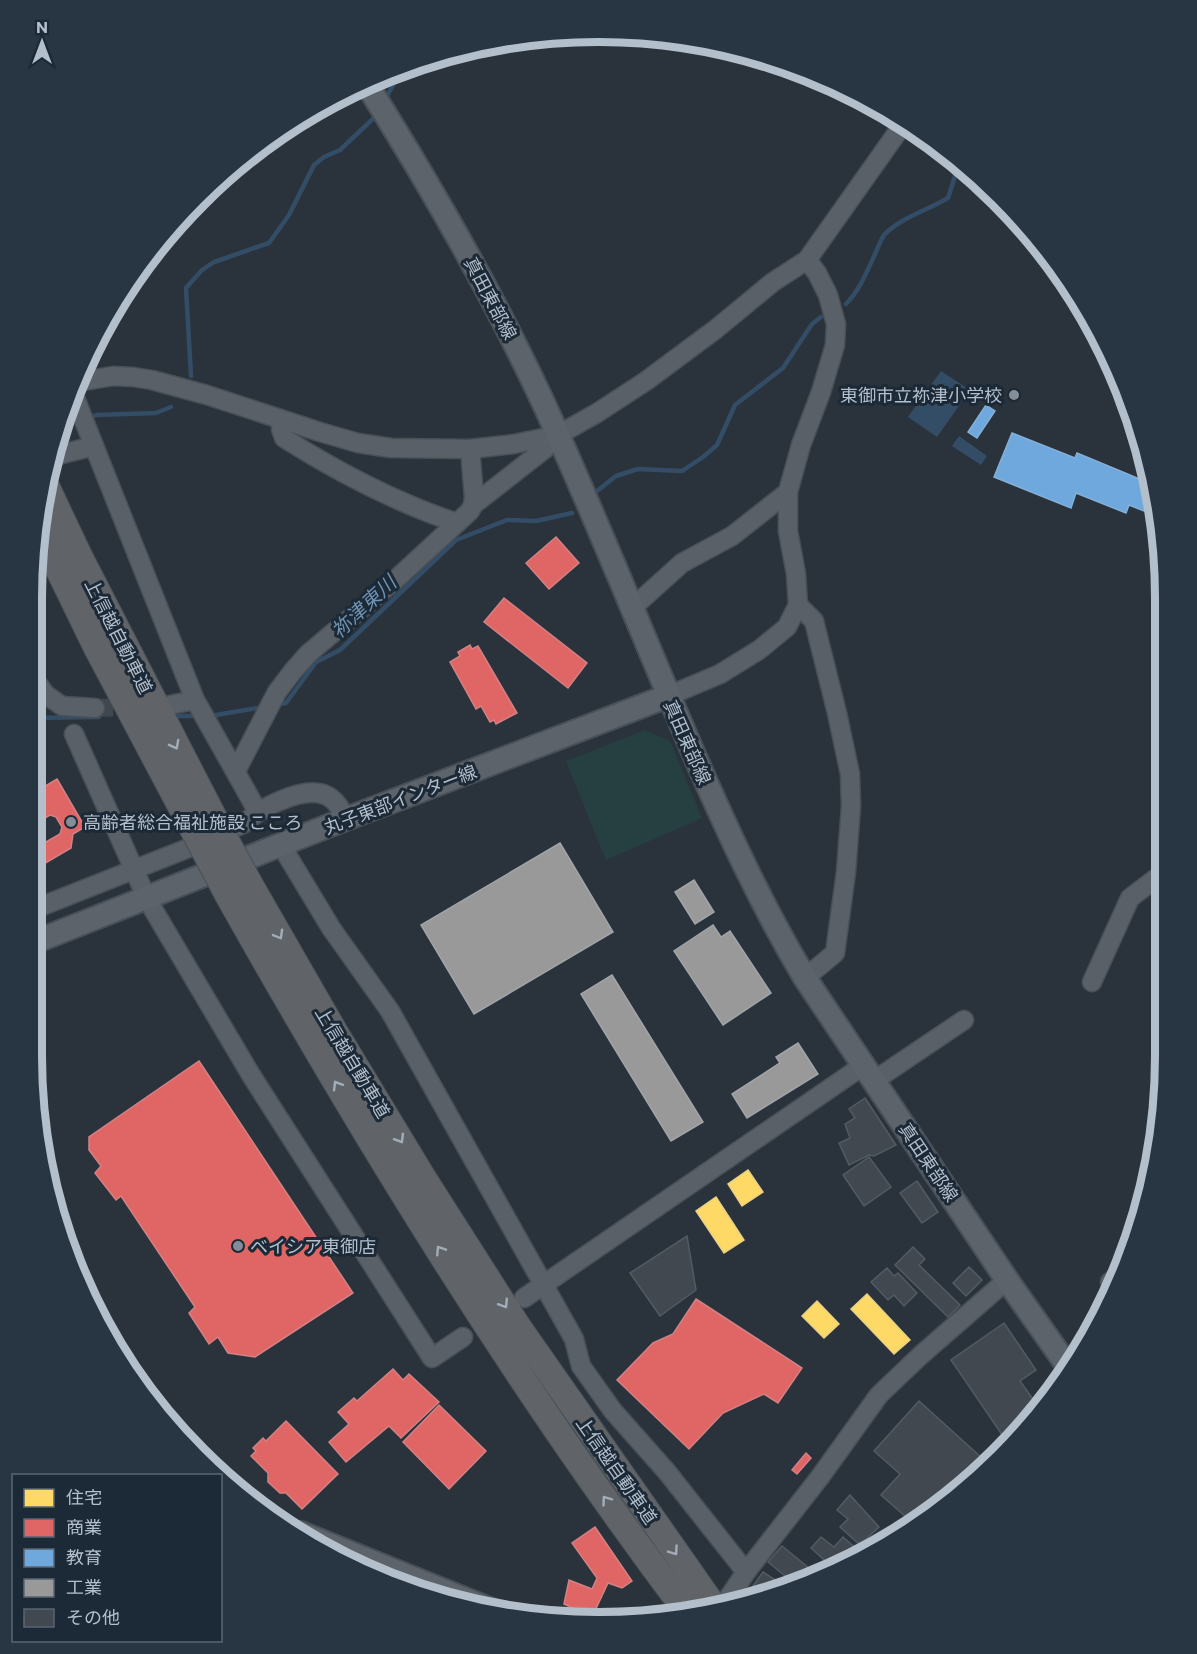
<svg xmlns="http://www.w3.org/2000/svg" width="1197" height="1654" font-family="Commissioner,'Noto Sans JP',sans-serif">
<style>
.green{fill:#264042}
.water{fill:#344d66}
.homes{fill:#ffd966;stroke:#e8d185;stroke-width:1.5}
.shops{fill:#e06666;stroke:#d38185;stroke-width:1.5}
.schools{fill:#6fa8dc;stroke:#84afd7;stroke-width:1.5}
.industry{fill:#999;stroke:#a1a4a8;stroke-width:1.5}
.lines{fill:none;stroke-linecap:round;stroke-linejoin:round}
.stream{stroke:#344d66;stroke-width:4.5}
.building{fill:#41484f;stroke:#525a62;stroke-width:1.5}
.minor-tunnel{stroke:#3f4851;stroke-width:18;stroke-dasharray:18 9;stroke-linecap:butt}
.minor-casing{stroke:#484f55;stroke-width:21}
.major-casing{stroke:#484f57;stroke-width:26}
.highway-casing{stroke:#474f56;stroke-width:28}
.minor{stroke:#5a6068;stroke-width:18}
.major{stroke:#5d636a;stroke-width:22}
.highway{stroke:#606468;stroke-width:26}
.highway-bridge-casing{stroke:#474f56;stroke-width:28;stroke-linecap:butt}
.highway-bridge{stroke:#606468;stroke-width:26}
.oneway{stroke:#a3adb8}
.poi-dot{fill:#848e99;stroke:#1c2937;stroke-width:2}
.labels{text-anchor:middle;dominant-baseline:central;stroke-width:6;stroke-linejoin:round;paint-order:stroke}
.street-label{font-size:18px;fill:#b4bfcc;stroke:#1c2937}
.poi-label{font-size:18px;fill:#b4bfcc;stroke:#1c2937;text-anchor:start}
.water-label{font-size:20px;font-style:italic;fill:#7193b2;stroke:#1c2937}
.rim{fill:none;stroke:#b4bfcc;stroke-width:8}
</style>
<rect width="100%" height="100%" fill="#2a333b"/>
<polygon class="green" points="645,730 670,741 702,818 606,860 566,761"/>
<g class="water">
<polygon points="941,371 970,390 937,437 908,417"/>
<polygon points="959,436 987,456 981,465 952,446"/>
</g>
<g class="homes">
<polygon points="748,1170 763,1192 742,1206 728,1184"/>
<polygon points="716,1197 744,1240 724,1253 696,1211"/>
<polygon points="867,1294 910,1340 894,1354 851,1309"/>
<polygon points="817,1301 839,1324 824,1338 802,1316"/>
</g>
<g class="shops">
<polygon points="556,537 579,563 549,589 526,563"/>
<polygon points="504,598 587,663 568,688 484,622"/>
<polygon points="470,645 472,649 478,646 517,713 496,724 494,720 490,722 481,706 476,709 450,662 460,656 458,652"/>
<polygon points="57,779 85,827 73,834 71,848 32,871 32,842 34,846 39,846 60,834 62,827 56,817 50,815 32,826 32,794"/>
<polygon points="199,1061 353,1293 255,1357 228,1353 218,1337 209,1344 189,1313 195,1307 121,1196 116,1200 95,1173 101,1166 89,1150 89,1137"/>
<polygon points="696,1299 802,1368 778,1403 764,1394 723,1413 689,1449 617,1380 653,1343 673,1334"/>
<polygon points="393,1369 403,1380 409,1374 439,1402 401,1438 389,1426 346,1462 329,1442 349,1424 338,1412 354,1398 357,1401"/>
<polygon points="439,1405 486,1451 449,1489 403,1442"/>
<polygon points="286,1421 338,1474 302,1509 286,1493 280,1493 268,1482 268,1473 251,1456 256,1451 253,1448 263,1438 266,1441"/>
<polygon points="806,1453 811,1458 797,1474 792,1470"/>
<polygon points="595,1527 632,1581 622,1588 608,1583 593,1615 588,1615 564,1604 569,1580 592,1589 597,1578 572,1543"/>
</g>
<g class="schools">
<polygon points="986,405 995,411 977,438 968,432"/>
<polygon points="1012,433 1075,458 1077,453 1142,480 1146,470 1159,517 1129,505 1126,513 1076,493 1071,508 994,477"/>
</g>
<g class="industry">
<polygon points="560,843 613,932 474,1014 421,925"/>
<polygon points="694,880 714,912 695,924 675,892"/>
<polygon points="713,925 721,937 730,931 771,993 723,1025 674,951"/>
<polygon points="612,975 703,1122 671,1141 581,994"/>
<polygon points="798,1043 818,1074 747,1118 732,1094 780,1063 776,1057"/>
</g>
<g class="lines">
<g class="stream">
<polyline points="385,100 401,70"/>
<path d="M846 304C860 290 868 269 876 252 878 247 881 240 884 235 900 218 928 210 948 198L956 173 967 168"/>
<polyline points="191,376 186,288 202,270 214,262 269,243 289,215 314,165 324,157 340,150 377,115"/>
<polyline points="88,418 96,415 156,413 171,407"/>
<polyline points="62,426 80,421"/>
<polyline points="597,491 616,476 638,469 682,471 703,457 717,445 735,405 783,368 812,324 821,317"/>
<polyline points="278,704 286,703 316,662 340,650 456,540 507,520 536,521 572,513"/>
<polyline points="178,716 198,716"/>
<polyline points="210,716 264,707"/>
<polyline points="32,718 99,717"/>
</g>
</g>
<g class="building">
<polygon points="865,1098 896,1145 874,1156 869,1155 849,1165 839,1143 850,1138 845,1124 855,1118 849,1109"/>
<polygon points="869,1157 891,1187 864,1206 843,1175"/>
<polygon points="917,1181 938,1212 922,1223 900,1193"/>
<polygon points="687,1236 696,1290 660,1316 630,1273"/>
<polygon points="913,1247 925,1259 919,1265 960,1305 948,1317 895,1265"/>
<polygon points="969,1267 982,1280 966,1296 953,1283"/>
<polygon points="887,1268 894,1276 898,1273 917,1293 904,1306 894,1295 888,1300 871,1282"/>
<polygon points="1004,1323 1036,1370 1020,1381 1040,1409 1007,1442 951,1360"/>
<polygon points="919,1401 982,1458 974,1467 978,1471 944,1505 913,1523 881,1495 900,1474 874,1451"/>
<polygon points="850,1495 879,1527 860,1545 840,1527 848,1519 837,1510"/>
<polygon points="821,1537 834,1547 843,1537 861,1553 834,1569 811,1548"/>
<polygon points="782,1546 820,1577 796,1585 768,1562"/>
<polygon points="763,1572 786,1587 757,1595 750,1590"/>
</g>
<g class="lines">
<polyline class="minor-tunnel" points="95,708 139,707"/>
<g class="minor-casing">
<g id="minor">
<polyline points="83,381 113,376 133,377 152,380 207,395 320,432 358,443 391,448 470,449 514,444 558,435 597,413 646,381 716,329 773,282 807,260 904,123"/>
<path d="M284 421 281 429 284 438C339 473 395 502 457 523"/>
<polyline points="49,463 58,455 94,446"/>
<polyline points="473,505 546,448"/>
<polyline points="798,605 814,621 837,713 850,774 851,806 846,872 835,953 805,978"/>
<polyline points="631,609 682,563 732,536 788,492"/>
<polyline points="32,676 45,694 62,706 95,708"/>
<polyline points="668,696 720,674 759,650 787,627 798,605 796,574 788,531 788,492 801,445 821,392 835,345 836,324 828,295 817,273 807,260"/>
<polyline points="170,705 195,700"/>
<polyline points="74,734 147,899 251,1075 432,1358 463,1337"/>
<polyline points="236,771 277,692 293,671 308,654 394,581 470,511 473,505 474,497 470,449"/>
<path d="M258 812C277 801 318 780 336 803 340 807 343 814 346 819"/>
<polyline points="281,845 331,928 390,1011 574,1339 581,1366 613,1411 667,1472 746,1572"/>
<polyline points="32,910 186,849 243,824 258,812 195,700 75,398"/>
<polyline points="1092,982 1130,898 1163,873"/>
<polyline points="875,1080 964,1020"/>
<polyline points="1114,1287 1110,1282 1119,1275"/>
<polyline points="524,1298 864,1065"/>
<polyline points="725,1603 746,1572 820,1477 879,1395 921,1355 1007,1280"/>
</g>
</g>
<g class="major-casing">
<g id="major">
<path d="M366 83C437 196 504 313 558 435 606 542 649 651 696 759 729 834 763 908 805 978L1007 1280 1069 1368"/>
<polyline points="32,943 346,819 668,696"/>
<polyline points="301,1533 497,1612"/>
</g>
</g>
<g class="highway-casing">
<g id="highway">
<polyline points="46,486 80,558 216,822"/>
<polyline points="40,531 98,650 194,831"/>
<polyline points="250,885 334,1031 423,1178 518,1327 714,1607"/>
<path d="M228 895C367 1142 517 1386 688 1613"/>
</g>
</g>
<use href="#minor" class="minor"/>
<use href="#major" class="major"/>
<use href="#highway" class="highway"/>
<g class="highway-bridge-casing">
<g id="highway-bridge">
<polyline points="216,822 250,885"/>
<polyline points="194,831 228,895"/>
</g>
</g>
<use href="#highway-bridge" class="highway-bridge"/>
</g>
<defs><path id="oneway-chevron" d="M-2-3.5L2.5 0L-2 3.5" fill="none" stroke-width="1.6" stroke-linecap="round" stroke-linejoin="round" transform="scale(1.5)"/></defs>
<g class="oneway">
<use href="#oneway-chevron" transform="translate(175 745) rotate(62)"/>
<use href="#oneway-chevron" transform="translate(279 935) rotate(60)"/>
<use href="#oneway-chevron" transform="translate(337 1085) rotate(-121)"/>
<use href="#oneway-chevron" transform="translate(400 1139) rotate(59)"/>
<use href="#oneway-chevron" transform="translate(440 1250) rotate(-123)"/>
<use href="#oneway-chevron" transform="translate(504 1304) rotate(58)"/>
<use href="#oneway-chevron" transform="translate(606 1500) rotate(-126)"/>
<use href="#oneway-chevron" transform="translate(674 1551) rotate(55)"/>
</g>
<g class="poi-dot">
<circle cx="1014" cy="395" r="6"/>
<circle cx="71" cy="822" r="6"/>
<circle cx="238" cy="1246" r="6"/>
</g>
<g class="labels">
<g class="street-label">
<text transform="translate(491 298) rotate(62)">真田東部線</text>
<text transform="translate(119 636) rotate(63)">上信越自動車道</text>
<text transform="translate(688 742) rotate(66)">真田東部線</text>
<text transform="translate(400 799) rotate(-21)">丸子東部インター線</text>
<text transform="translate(353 1062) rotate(59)">上信越自動車道</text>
<text transform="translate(929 1162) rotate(56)">真田東部線</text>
<text transform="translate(617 1470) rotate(55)">上信越自動車道</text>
</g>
<g class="poi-label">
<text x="1002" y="395" text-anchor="end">東御市立祢津小学校</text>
<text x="83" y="822">高齢者総合福祉施設 こころ</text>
<text x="250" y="1246">ベイシア東御店</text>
</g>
<g class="water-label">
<text transform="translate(363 606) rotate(-43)">祢津東川</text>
</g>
</g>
<path d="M0 0H1197V1654H0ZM598 42H599A556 556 0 0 1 1155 598V1056A556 556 0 0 1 599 1612H598A556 556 0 0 1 42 1056V598A556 556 0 0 1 598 42Z" fill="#283543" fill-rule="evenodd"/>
<path class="rim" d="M598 42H599A556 556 0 0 1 1155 598V1056A556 556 0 0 1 599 1612H598A556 556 0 0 1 42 1056V598A556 556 0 0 1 598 42Z"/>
<rect x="12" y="1474" width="210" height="168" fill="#1c2937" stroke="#596573" stroke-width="1.5"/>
<rect x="24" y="1489" width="30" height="18" fill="#ffd966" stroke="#596573" stroke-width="1.5"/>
<text x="66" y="1504" font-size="18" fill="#b4bfcc">住宅</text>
<rect x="24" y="1519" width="30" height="18" fill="#e06666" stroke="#596573" stroke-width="1.5"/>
<text x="66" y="1534" font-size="18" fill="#b4bfcc">商業</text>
<rect x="24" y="1549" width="30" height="18" fill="#6fa8dc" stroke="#596573" stroke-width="1.5"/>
<text x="66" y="1564" font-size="18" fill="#b4bfcc">教育</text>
<rect x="24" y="1579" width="30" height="18" fill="#999999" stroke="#596573" stroke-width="1.5"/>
<text x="66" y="1594" font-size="18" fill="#b4bfcc">工業</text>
<rect x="24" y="1609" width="30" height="18" fill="#41484f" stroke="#596573" stroke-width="1.5"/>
<text x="66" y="1624" font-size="18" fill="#b4bfcc">その他</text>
<g transform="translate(42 42)" stroke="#1c2937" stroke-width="4.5" paint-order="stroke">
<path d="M0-4.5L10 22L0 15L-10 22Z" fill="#b4bfcc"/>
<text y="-9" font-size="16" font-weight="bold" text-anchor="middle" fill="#b4bfcc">N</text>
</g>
</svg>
